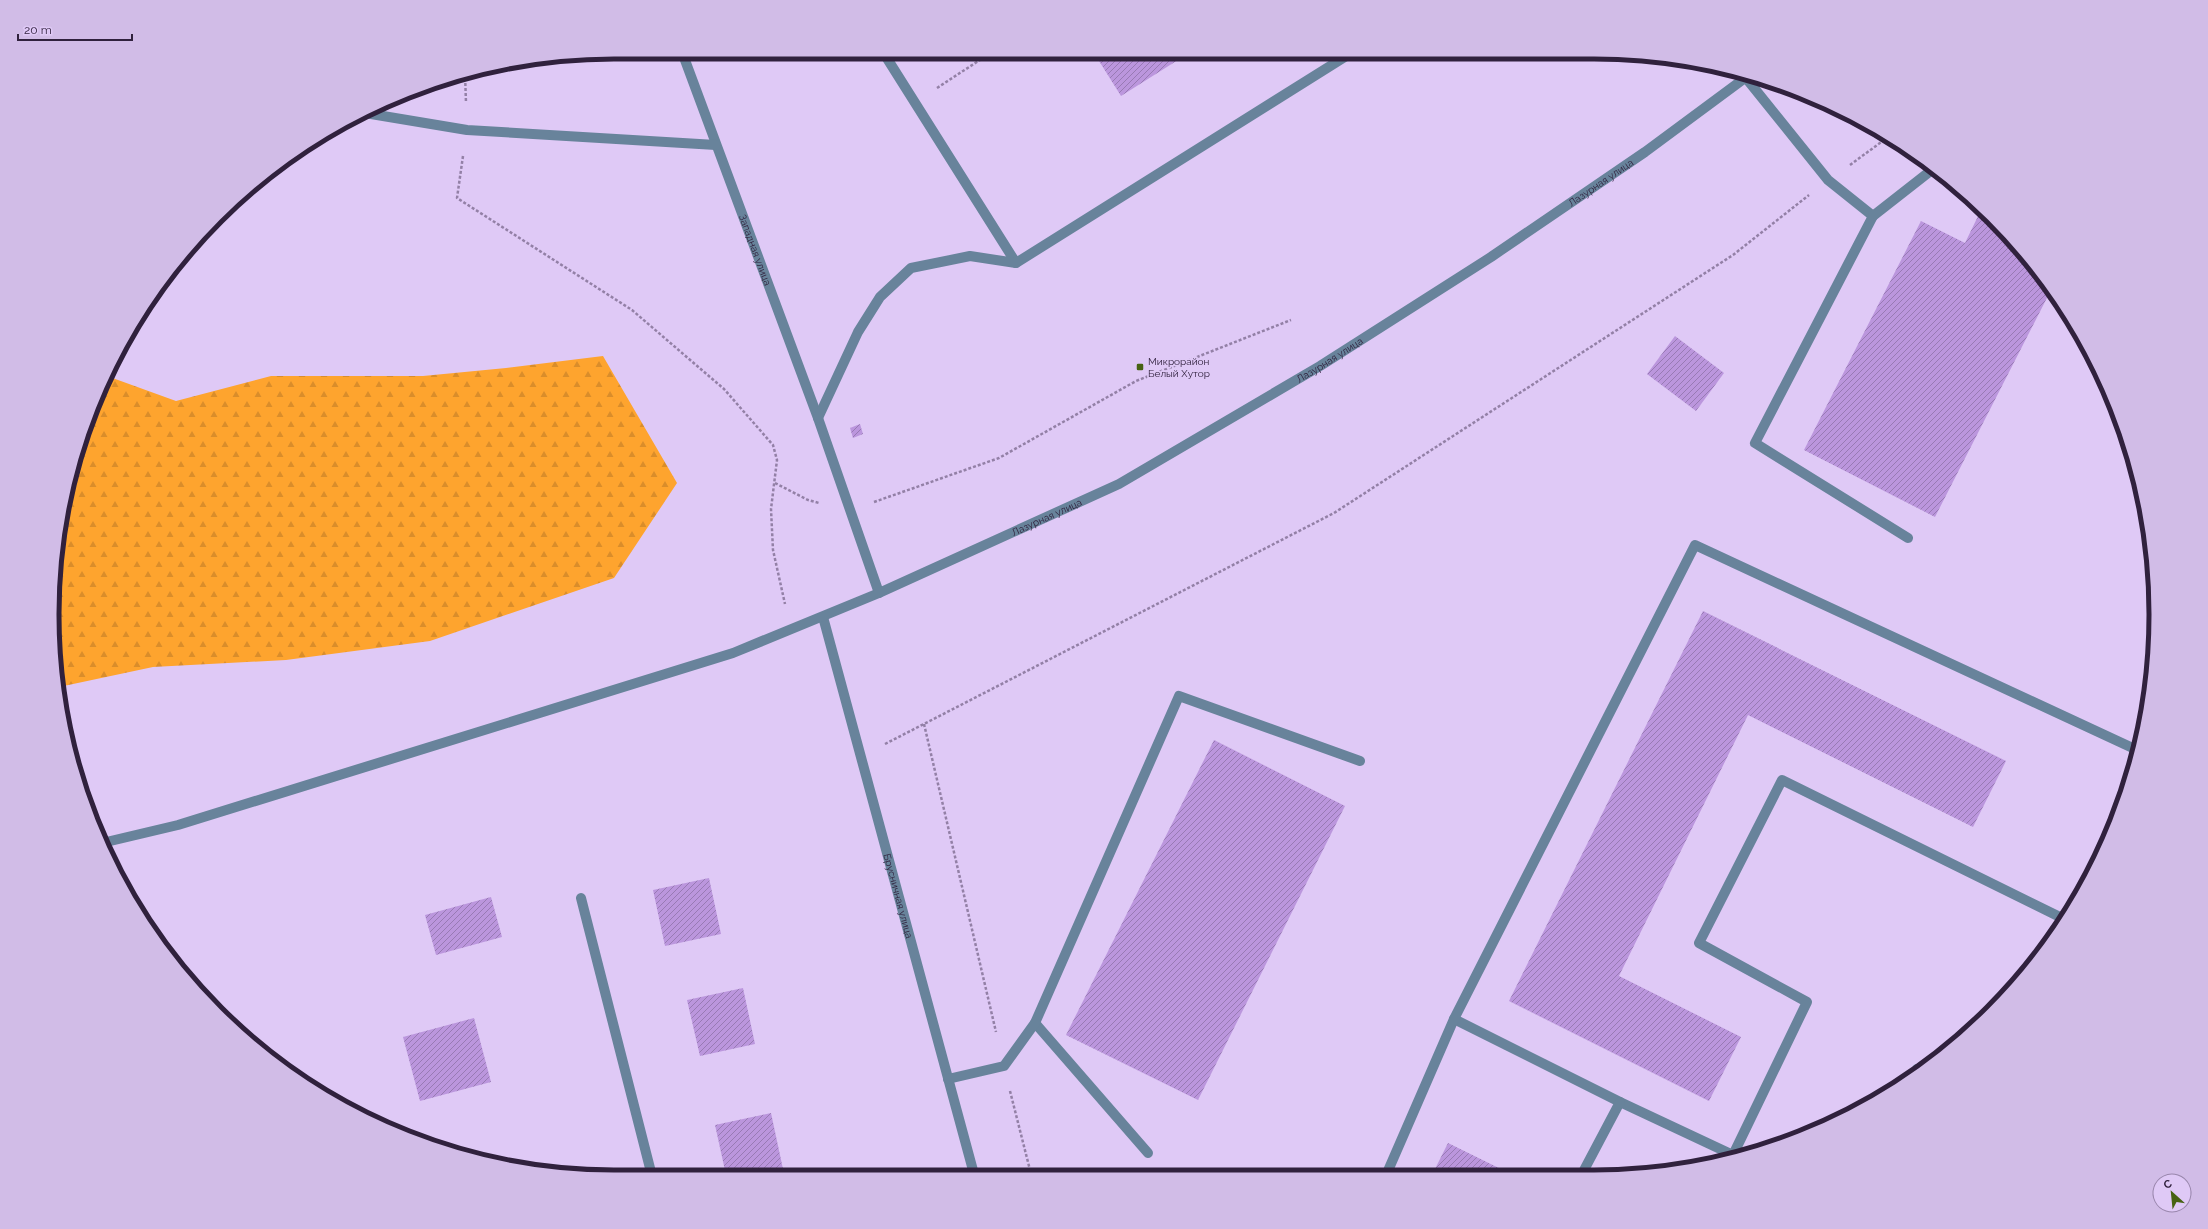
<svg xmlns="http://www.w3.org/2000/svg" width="2208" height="1229" font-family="Raleway,sans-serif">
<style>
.forest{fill:url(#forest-firs)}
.building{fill:url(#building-hatch)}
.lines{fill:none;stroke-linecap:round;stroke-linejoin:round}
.path{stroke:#9380a6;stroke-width:2.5;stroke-dasharray:3 2;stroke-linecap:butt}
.minor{stroke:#68839b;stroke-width:10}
.poi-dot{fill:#476213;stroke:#dfc9f6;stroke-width:1.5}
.labels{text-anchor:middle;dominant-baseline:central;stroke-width:3.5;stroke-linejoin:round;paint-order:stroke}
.street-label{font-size:10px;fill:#30213d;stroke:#dfc9f6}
.poi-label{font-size:10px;fill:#30213d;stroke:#dfc9f6;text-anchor:start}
.rim{fill:none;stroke:#30213d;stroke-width:5}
</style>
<defs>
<pattern id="forest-firs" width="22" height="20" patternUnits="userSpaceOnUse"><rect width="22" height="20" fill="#fea42e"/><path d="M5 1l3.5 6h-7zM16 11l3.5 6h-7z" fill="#da8d2a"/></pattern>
<pattern id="building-hatch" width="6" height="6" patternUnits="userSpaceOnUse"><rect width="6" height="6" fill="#bb96dd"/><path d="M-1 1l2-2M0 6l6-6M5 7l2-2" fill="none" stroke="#987ab4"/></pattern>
</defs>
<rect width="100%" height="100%" fill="#dfc9f6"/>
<polygon class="forest" points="603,356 677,483 614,578 430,641 286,660 153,667 59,687 53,652 53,577 71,469 95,399 107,376 176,401 271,376 423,376 506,368"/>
<g class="building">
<polygon points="1094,53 1189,53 1121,96"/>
<polygon points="1981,210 2040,272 2051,290 1935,517 1804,450 1921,221 1965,243"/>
<polygon points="1675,336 1724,373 1696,411 1647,374"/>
<polygon points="860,424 863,434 853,438 850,428"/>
<polygon points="1703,611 2006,761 1973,827 1748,715 1619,976 1741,1037 1709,1101 1509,1001"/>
<polygon points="1214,740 1345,806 1198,1100 1066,1035"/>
<polygon points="709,878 721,934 665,946 653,890"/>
<polygon points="491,897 502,937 436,955 425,915"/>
<polygon points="743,988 755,1044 700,1056 687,1000"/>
<polygon points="474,1018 491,1082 420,1101 403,1037"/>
<polygon points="771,1113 783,1169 753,1175 726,1175 715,1125"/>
<polygon points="1448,1143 1509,1173 1433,1173"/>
</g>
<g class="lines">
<g class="path">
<polyline points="465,73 466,103"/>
<polyline points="937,88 992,52"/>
<polyline points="463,156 457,198 632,310 724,389 773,445 777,460 771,509 773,550 785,604"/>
<polyline points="1850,165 1888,137"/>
<polyline points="775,483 808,500 819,503"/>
<polyline points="874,502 999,458 1136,381 1291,320"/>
<polyline points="924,724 996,1032"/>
<polyline points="885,744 1334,513 1733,255 1809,195"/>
<polyline points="1010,1091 1031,1174"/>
</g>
<g class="minor">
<path id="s1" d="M682 52 818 418 879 593"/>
<polyline points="883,52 1016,263"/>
<polyline points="1746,78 1828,180 1873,216 1755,443 1908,538"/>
<polyline points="365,113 467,130 716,145"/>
<polyline points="1873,216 1933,169"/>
<polyline points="818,418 858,332 880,297 911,268 970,256 1016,263 1351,53"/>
<path id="s2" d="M823 617 974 1174"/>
<path id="s3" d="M102 843 178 825 733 653 879 593 1119 484 1320 366 1491 257 1645 152 1749 75"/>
<polyline points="581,898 652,1176"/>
<polyline points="1454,1019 1620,1102 1733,1155 1807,1002 1699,943 1782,780 2064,919"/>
<polyline points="1035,1023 1148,1153"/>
<polyline points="1913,1076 1917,1069 1919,1070"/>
<polyline points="948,1079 1004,1066 1035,1023 1179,696 1360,761"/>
<polyline points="1583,1172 1620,1102"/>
<polyline points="1387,1173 1454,1019 1695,545 2137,750"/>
</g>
</g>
<rect class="poi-dot" x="1136" y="363" width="8" height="8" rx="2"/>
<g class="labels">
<g class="street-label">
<text stroke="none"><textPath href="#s3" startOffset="1649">Лазурная улица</textPath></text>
<text stroke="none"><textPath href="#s1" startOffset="211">Западная улица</textPath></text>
<text stroke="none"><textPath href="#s3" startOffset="1325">Лазурная улица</textPath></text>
<text stroke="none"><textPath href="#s3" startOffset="1001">Лазурная улица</textPath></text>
<text stroke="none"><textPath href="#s2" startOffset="289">Брусничная улица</textPath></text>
</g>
<g class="poi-label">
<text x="1148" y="361">Микрорайон<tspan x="1148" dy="12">Белый Хутор</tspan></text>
</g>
</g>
<path d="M0 0H2208V1229H0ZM614 59H1594A555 555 0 0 1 2149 614V615A555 555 0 0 1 1594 1170H614A555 555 0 0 1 59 615V614A555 555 0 0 1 614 59Z" fill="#d1bce7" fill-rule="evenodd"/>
<path class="rim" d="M614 59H1594A555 555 0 0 1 2149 614V615A555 555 0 0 1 1594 1170H614A555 555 0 0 1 59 615V614A555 555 0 0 1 614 59Z"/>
<g transform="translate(2172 1193) rotate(333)"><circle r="19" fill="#dfc9f6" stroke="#9986ac"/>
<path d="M0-3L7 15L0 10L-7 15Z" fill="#476213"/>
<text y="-6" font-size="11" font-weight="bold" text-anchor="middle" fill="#30213d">С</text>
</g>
<path d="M18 34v6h114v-6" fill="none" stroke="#30213d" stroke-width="2"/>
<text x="24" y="34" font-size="12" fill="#30213d" stroke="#dfc9f6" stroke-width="3" paint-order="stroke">20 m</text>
</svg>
